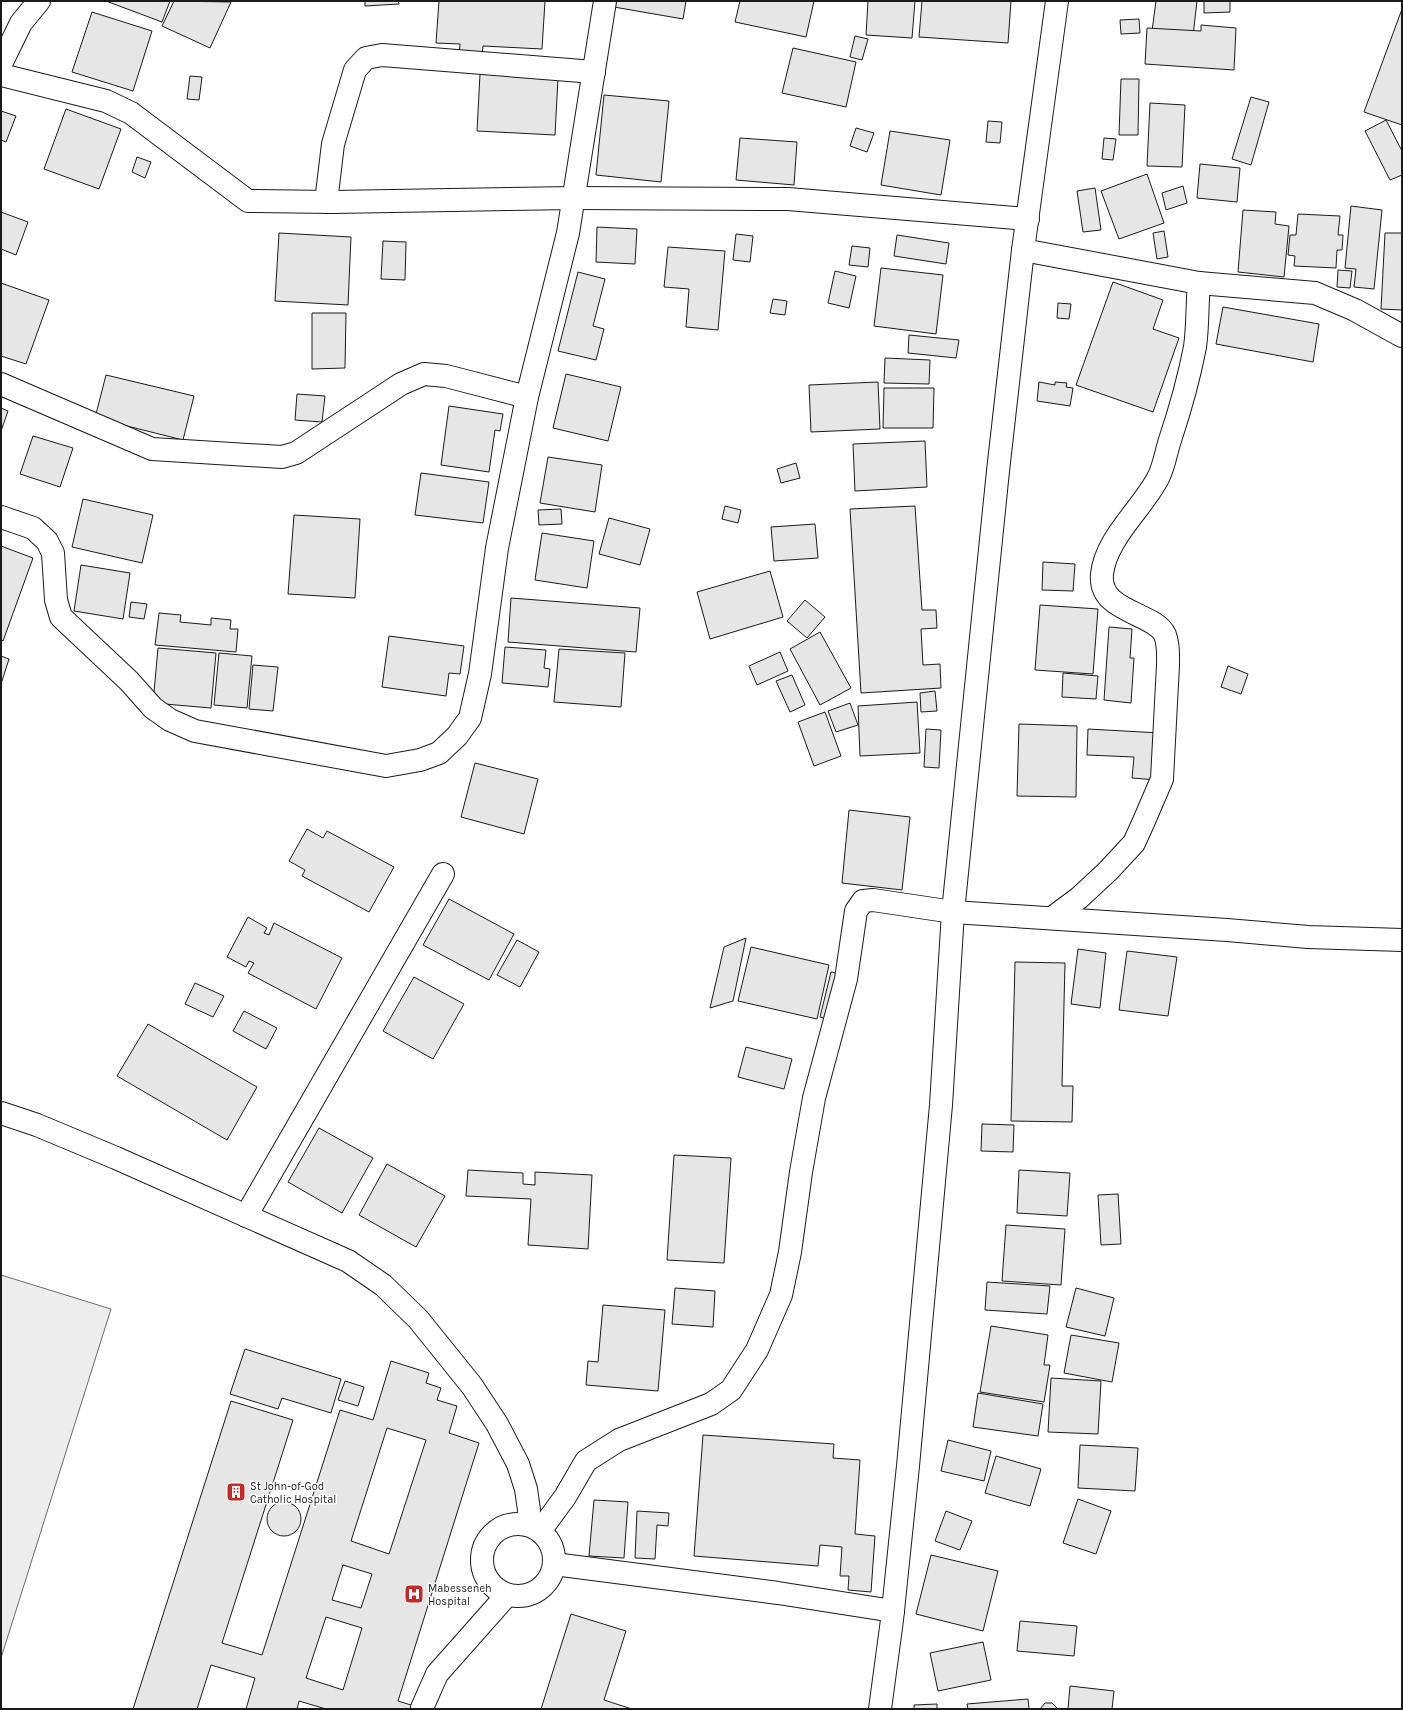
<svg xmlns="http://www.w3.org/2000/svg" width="1403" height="1710" font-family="Karla,sans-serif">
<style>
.built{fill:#ededed;stroke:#6a6a6a}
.building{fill:#e6e6e6;stroke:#1a1a1a;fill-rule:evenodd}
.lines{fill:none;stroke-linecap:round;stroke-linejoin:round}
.minor-casing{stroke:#1a1a1a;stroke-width:24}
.minor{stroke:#fff;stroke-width:22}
.labels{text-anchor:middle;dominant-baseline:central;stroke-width:3;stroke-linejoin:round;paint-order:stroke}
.poi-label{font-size:11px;fill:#1a1a1a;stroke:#fff;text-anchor:start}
</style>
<rect width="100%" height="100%" fill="#fff"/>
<polygon class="built" points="1,1275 111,1309 1,1658"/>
<g class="building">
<polygon points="106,1 170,1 162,22"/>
<polygon points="174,1 231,2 210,48 162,26"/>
<polygon points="365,1 398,1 399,4 365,6"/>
<polygon points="439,1 545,1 542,49 483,46 482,56 459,55 460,44 436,43"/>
<polygon points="615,1 686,1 683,19 614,7"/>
<polygon points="740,1 814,1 806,37 735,22"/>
<polygon points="868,1 915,1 912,38 866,35"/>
<polygon points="922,1 1011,1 1008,43 919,37"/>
<polygon points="1156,1 1197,1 1193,36 1152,31"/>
<polygon points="1204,1 1230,1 1230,12 1204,13"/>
<polygon points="1402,9 1402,125 1364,112"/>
<polygon points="92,12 152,31 133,91 72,72"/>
<polygon points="1139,19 1140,33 1121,34 1120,20"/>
<polygon points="1201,25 1236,28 1234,70 1145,64 1147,28 1201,31"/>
<polygon points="855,36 868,39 862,60 850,57"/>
<polygon points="793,48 856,62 846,107 782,93"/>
<polygon points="480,74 558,78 555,135 477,131"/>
<polygon points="190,76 202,77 199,100 187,99"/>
<polygon points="1121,79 1139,79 1138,135 1119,135"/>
<polygon points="604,95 669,101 661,182 596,175"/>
<polygon points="1251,97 1269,102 1251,165 1232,159"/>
<polygon points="1150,103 1185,105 1182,167 1147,166"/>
<polygon points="66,109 121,129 99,189 44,169"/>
<polygon points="1,111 16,116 6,142 1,140"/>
<polygon points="1386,120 1402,151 1402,175 1390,180 1365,131"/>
<polygon points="988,121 1002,122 1000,143 986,142"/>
<polygon points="856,128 874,133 867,152 850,146"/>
<polygon points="890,131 950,140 941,195 881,185"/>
<polygon points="740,138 797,142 794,185 736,180"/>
<polygon points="1104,138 1116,139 1113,160 1102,159"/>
<polygon points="137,157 151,162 145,178 132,172"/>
<polygon points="1200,164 1240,168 1237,202 1197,198"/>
<polygon points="1147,174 1164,223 1119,239 1101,191"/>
<polygon points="1183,186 1187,203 1166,210 1162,193"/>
<polygon points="1095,188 1101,230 1083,232 1077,191"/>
<polygon points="1351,206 1382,210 1374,289 1354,287 1356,269 1345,268"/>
<polygon points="1243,210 1276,212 1275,224 1289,226 1284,277 1238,272"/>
<polygon points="1,212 28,222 16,255 1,249"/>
<polygon points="1298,214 1340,216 1338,235 1343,235 1342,250 1337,250 1336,268 1294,266 1295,256 1288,255 1290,235 1296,235"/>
<polygon points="597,227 637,229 635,264 596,262"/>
<polygon points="1164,231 1168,257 1157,259 1153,233"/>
<polygon points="279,233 351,237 348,305 275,301"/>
<polygon points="1385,233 1402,233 1402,310 1381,309"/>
<polygon points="736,234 753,236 750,262 733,260"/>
<polygon points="897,235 949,243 946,264 894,256"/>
<polygon points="383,241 406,242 405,280 381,279"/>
<polygon points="852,246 870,248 868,267 849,265"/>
<polygon points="668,247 725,251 718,330 686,327 689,289 664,287"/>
<polygon points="881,268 943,275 936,334 874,326"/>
<polygon points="1338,270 1352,271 1350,288 1337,287"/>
<polygon points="835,271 856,276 849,308 828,303"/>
<polygon points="578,272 605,279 593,326 604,329 596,360 558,351"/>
<polygon points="1113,282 1163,300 1153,329 1179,338 1153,412 1076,385"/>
<polygon points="1,283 49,300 26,364 1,356"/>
<polygon points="773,299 787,301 785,315 770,313"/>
<polygon points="1058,303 1071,304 1069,319 1057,318"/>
<polygon points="1223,307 1319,324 1313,362 1216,344"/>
<polygon points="312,313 346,313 345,368 312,369"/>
<polygon points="909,335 959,340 956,358 908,353"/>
<polygon points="885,358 930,360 929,384 884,383"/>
<polygon points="566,374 621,387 608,441 553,428"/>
<polygon points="106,375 194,396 183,440 95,418"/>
<polygon points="878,382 880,429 811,432 809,385"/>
<polygon points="1039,382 1055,385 1055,382 1067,383 1066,387 1073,388 1070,406 1037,401"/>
<polygon points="884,388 934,388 933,428 883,428"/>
<polygon points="297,394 325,396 322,422 295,420"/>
<polygon points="449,406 503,414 500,431 495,430 489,472 441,465"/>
<polygon points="1,408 8,411 1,431"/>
<polygon points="33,436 73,448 60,487 20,474"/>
<polygon points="925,441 927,487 855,491 853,444"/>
<polygon points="548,457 602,465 595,512 540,503"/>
<polygon points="796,463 800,478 781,483 777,469"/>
<polygon points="421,473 489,482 483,523 415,515"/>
<polygon points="83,499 153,515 142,563 72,547"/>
<polygon points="725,506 741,510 738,523 722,519"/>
<polygon points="915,506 922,610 936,610 937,628 921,629 923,665 940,664 941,688 861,693 850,509"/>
<polygon points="561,509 562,524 539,525 538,510"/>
<polygon points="294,515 360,519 355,598 288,594"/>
<polygon points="609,518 650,529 640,565 599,554"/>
<polygon points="815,524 818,558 774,561 771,527"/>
<polygon points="542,533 594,541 587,588 535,580"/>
<polygon points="1,546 33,558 3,641 1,640"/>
<polygon points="1043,562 1075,564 1073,591 1042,590"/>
<polygon points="81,565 130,573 123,619 74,611"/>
<polygon points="770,571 783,617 710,639 697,592"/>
<polygon points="511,598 640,608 636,652 508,642"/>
<polygon points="805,600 825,617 807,638 787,621"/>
<polygon points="131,602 147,604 144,619 129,617"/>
<polygon points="1040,605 1098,609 1093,674 1035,670"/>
<polygon points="159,613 181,615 180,622 211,625 211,618 231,620 230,629 238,629 236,652 155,645"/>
<polygon points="1109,627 1132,629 1130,658 1134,658 1131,703 1104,700"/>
<polygon points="820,632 851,688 820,705 790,649"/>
<polygon points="389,636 464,646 460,674 449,673 446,696 382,687"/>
<polygon points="505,647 546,650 544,668 550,669 548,687 502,683"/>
<polygon points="158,648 216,653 211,708 153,703"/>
<polygon points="559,649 625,653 621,707 554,702"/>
<polygon points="780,652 788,671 757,685 749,666"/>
<polygon points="219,653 252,656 247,708 214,705"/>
<polygon points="1,656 9,659 1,684"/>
<polygon points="253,665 278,667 273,711 249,709"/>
<polygon points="1228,666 1248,674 1241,694 1221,687"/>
<polygon points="1063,673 1098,676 1096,699 1062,697"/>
<polygon points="792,675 805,705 790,712 776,681"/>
<polygon points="935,691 937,711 921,712 920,693"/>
<polygon points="917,702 920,753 860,756 858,706"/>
<polygon points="850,703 858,725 836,732 828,711"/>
<polygon points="825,712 841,756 814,766 798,722"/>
<polygon points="1019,724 1077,726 1076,797 1017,796"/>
<polygon points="926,729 941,730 939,768 924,767"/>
<polygon points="1088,729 1160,733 1157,780 1132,778 1134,757 1087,755"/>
<polygon points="475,763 538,779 524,834 461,817"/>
<polygon points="849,810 910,817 902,890 842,883"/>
<polygon points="307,829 323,838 327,831 394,867 369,912 302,876 305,870 289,861"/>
<polygon points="449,899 514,934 489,980 423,945"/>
<polygon points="248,917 267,928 264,933 269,935 274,923 342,958 316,1009 248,973 254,963 249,961 246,967 227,957"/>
<polygon points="746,938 733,1001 710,1008 724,947"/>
<polygon points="517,940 539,952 520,987 497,975"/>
<polygon points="751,947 829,965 817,1019 738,1001"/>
<polygon points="1078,949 1106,953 1100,1008 1071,1004"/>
<polygon points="1127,951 1177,957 1168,1016 1119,1010"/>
<polygon points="1015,962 1065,963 1062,1086 1073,1086 1072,1122 1011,1121"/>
<polygon points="831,972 841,974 831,1020 820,1017"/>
<polygon points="414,977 464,1004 433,1059 383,1031"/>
<polygon points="195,983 224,996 213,1017 185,1004"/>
<polygon points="244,1011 277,1028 266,1049 233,1031"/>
<polygon points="148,1024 257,1087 227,1140 117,1076"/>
<polygon points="746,1047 792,1059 784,1089 738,1077"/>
<polygon points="982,1124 1014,1125 1013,1152 981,1151"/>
<polygon points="319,1128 373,1158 342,1213 288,1182"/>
<polygon points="674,1155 731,1158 724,1263 667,1260"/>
<polygon points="387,1164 445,1196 416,1247 359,1215"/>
<polygon points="468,1170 523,1173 523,1184 535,1185 535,1172 592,1175 588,1249 528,1245 531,1199 466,1196"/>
<polygon points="1019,1170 1070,1173 1067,1216 1017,1213"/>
<polygon points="1118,1194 1121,1244 1101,1245 1098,1195"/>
<polygon points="1006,1225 1065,1229 1061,1285 1002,1281"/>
<polygon points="987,1282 1050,1286 1047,1314 985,1310"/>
<polygon points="675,1288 715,1291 713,1327 672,1324"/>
<polygon points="1076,1288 1114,1298 1105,1336 1066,1327"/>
<polygon points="603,1305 665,1310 658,1391 586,1385 588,1361 598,1362"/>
<polygon points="991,1326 1048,1335 1044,1365 1050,1365 1044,1402 980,1392"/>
<polygon points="1071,1335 1119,1343 1112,1382 1064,1373"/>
<polygon points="245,1349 341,1379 331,1413 282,1398 278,1409 230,1394"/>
<path d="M391 1361 429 1373 426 1383 441 1388 437 1400 457 1406 449 1433 479 1443 398 1701 424 1709H326L299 1701 297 1709H246L255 1678 211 1665 197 1709H133L231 1401 293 1420 222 1643 262 1655 340 1410 373 1420ZM387 1428 426 1440 389 1554 351 1541ZM343 1565 372 1574 361 1608 332 1600ZM326 1617 362 1628 343 1690 306 1678Z"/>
<polygon points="1051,1378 1101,1381 1098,1434 1048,1432"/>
<polygon points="345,1381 364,1387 358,1406 338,1400"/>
<polygon points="978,1393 1043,1404 1038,1436 973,1427"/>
<polygon points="703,1435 834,1444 833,1458 860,1460 855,1534 875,1536 871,1592 848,1590 849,1576 840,1576 842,1547 820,1545 818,1566 694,1556"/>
<polygon points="948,1440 991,1451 984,1481 941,1471"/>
<polygon points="1080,1445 1138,1448 1135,1491 1078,1488"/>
<polygon points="996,1456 1041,1469 1030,1506 985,1493"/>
<polygon points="1078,1499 1111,1511 1096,1554 1063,1543"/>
<polygon points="594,1500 628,1502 624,1558 589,1556"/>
<circle cx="284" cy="1519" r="17"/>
<polygon points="637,1511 669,1513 668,1526 657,1525 655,1559 635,1558"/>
<polygon points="946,1511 972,1521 960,1550 935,1541"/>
<polygon points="931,1555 998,1571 983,1631 916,1614"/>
<polygon points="571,1614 626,1631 604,1700 632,1709 541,1709"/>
<polygon points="1020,1621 1077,1626 1074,1656 1017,1651"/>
<polygon points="983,1642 991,1680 938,1691 930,1653"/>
<polygon points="1070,1686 1114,1691 1112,1709 1068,1709"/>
<polygon points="1028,1699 1029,1709 968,1709 967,1704"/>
<polygon points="1045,1703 1052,1703 1058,1709 1040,1709"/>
<polygon points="937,1704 937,1709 914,1709 914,1705"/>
</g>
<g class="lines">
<g class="minor-casing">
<g id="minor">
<polyline points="1,64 21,23 39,1"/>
<polyline points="1,75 106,101 131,113 248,201 333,202 574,198 788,199 1028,219"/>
<polyline points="326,202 333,144 355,70 366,58 382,55 594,72"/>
<polyline points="1023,250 1199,283 1315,293 1355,310 1402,336"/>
<polyline points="1,384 152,449 282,457 296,453 401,384 424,374 446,376 527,397"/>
<polyline points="1,517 33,528 47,541 53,553 56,600 61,617 129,681 153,708 170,720 195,731 386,766 420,760 439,753 457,736 470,718 480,674 497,548 527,397 568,233 605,1"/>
<path d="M1052 918 1079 898 1108 871 1134 843 1144 821 1162 779 1168 665C1168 656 1169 645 1165 635 1155 612 1098 613 1102 574 1106 538 1142 509 1158 478 1164 467 1166 452 1170 440 1180 410 1189 378 1195 347 1198 326 1197 304 1199 283"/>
<polyline points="1,1113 37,1125 116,1158 348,1261 383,1285 418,1319 472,1386 497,1424 518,1464 526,1489 529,1510 528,1525"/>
<polyline points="246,1216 443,874"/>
<circle cx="518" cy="1560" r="36"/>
<polyline points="540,1531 565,1497 586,1461 619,1440 711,1404 731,1390 757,1350 781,1295 790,1252 801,1172 814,1098 846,979 856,911 863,901 873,900 953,912 1227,930 1308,937 1402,940"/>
<polyline points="554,1564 778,1593 893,1611"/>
<polyline points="422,1708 437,1674 507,1595"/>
<polyline points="880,1709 892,1620 908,1466 941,1105 953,912 998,471 1023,250 1057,1"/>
</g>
</g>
<use href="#minor" class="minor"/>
</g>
<defs>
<g id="building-square" transform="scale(1)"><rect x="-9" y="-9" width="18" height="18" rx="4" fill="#c62828" stroke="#fff"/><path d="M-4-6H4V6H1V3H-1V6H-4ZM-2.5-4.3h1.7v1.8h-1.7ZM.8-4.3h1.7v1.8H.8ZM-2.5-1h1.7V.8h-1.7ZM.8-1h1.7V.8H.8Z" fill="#fff"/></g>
<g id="hospital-square" transform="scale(1)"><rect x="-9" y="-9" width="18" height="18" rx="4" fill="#c62828" stroke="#fff"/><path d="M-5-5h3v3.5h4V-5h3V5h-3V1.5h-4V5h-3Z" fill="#fff"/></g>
</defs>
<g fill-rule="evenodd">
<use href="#building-square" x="236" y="1492"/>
<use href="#hospital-square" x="414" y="1594"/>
</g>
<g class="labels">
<g class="poi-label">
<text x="250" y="1486">St John-of-God<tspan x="250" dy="13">Catholic Hospital</tspan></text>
<text x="428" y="1588">Mabesseneh<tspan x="428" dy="13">Hospital</tspan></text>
</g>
</g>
<rect width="1403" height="1710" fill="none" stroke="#1a1a1a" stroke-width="4"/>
</svg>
